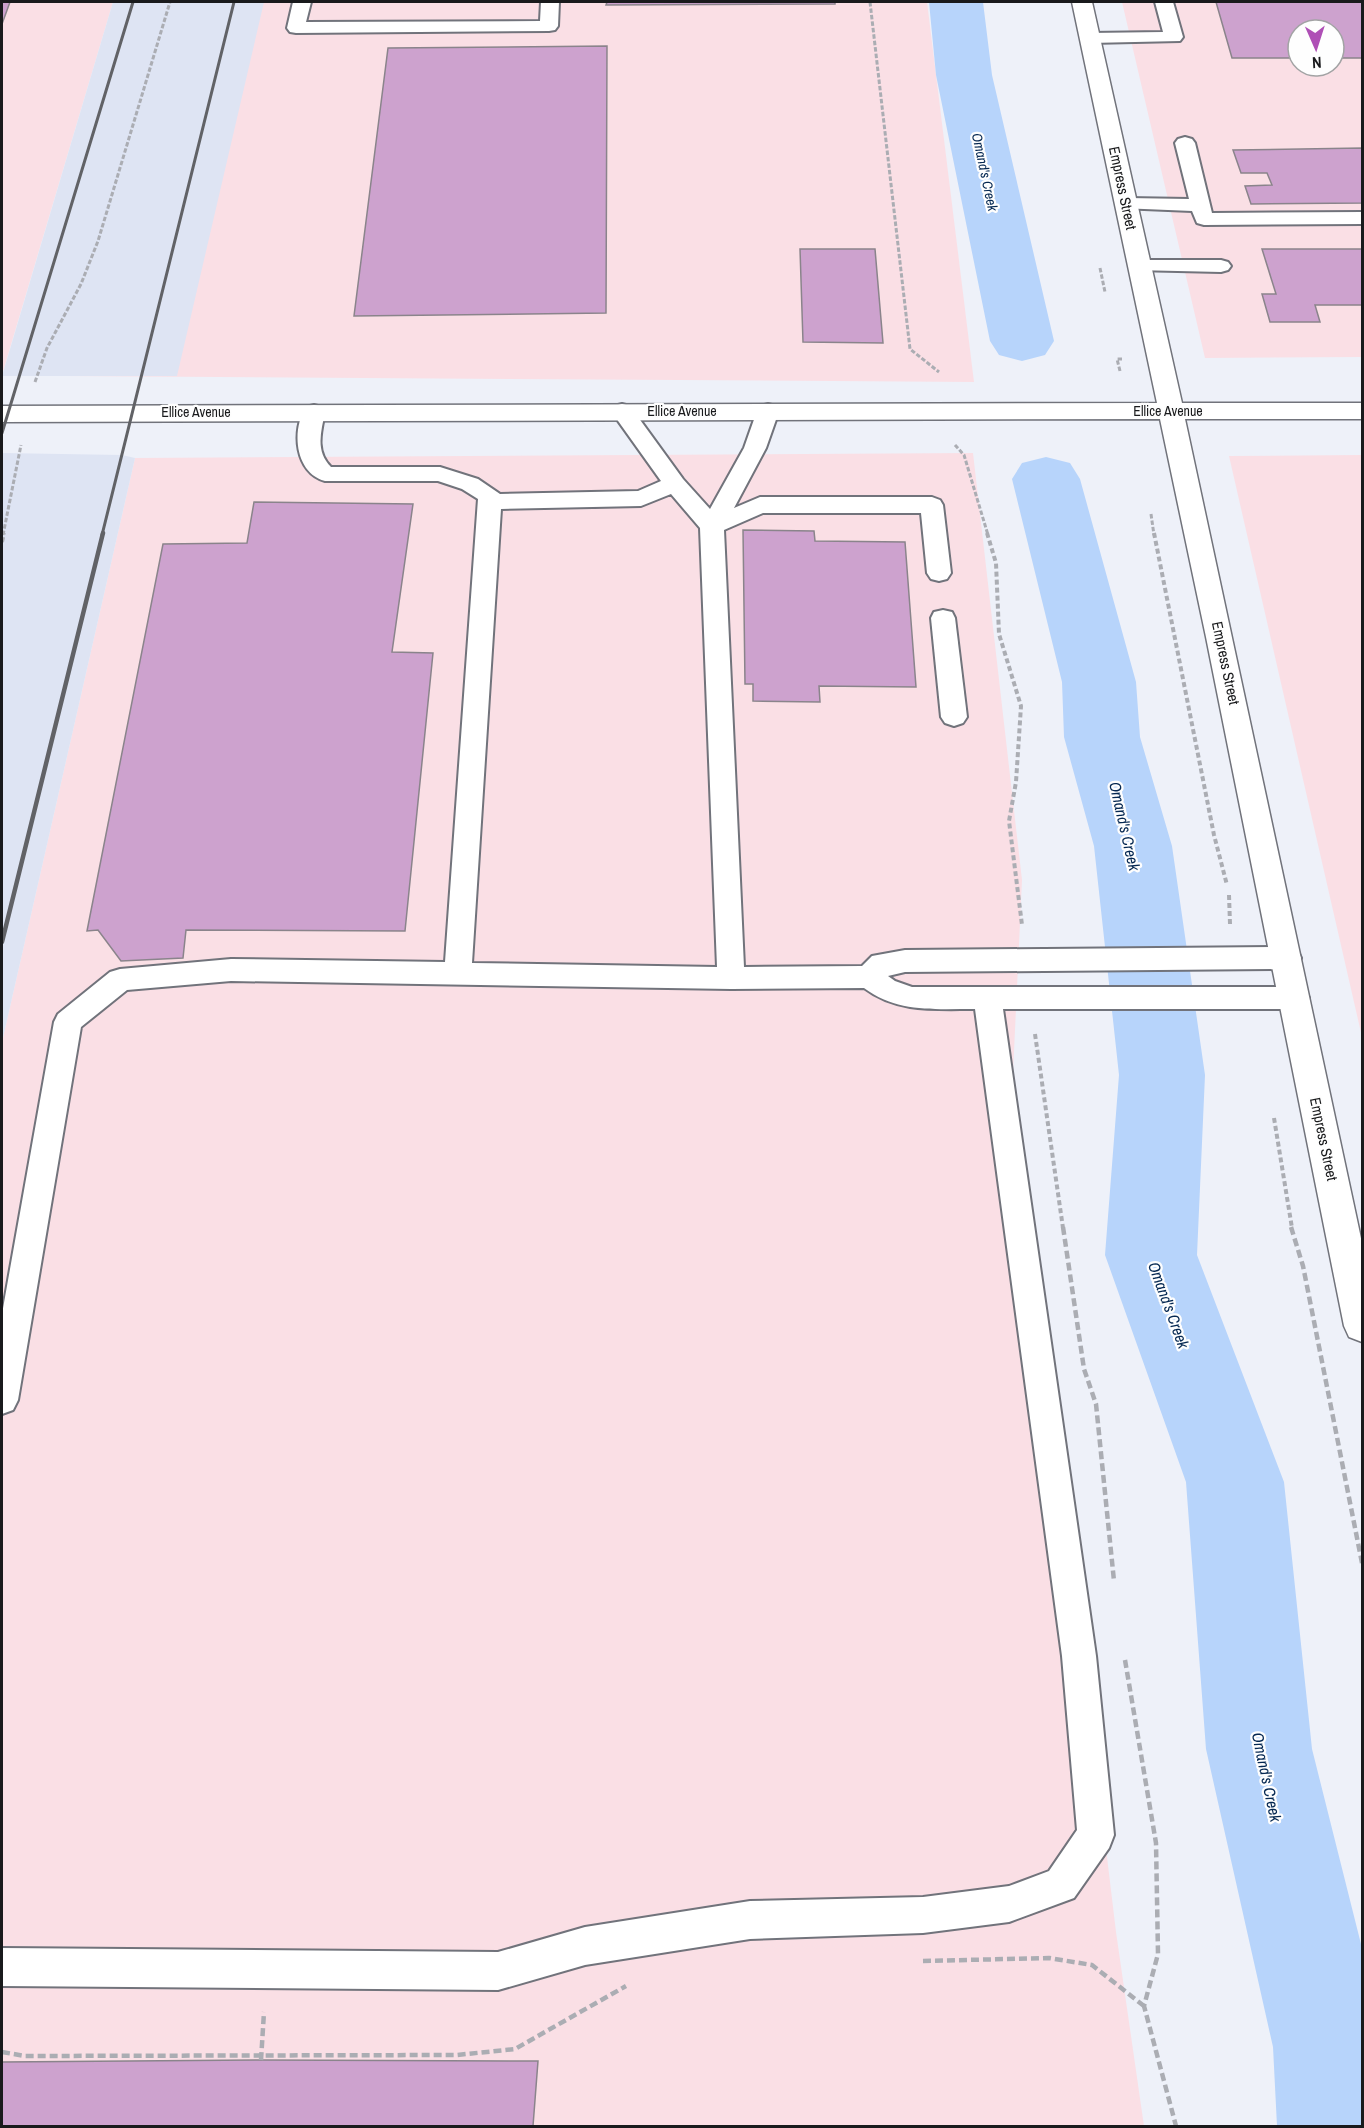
<svg xmlns="http://www.w3.org/2000/svg" width="1364" height="2128" font-family="'Archivo Narrow',sans-serif">
<style>
.commercial{fill:#fadfe5;fill-rule:evenodd}
.built{fill:#dee4f3}
.lines{fill:none;stroke-linecap:round;stroke-linejoin:round}
.river{fill:#b7d4fb;fill-rule:evenodd}
.building{fill:#cda2ce;stroke:#8a848b;stroke-width:1.5}
.lane-casing{stroke:#71737b;stroke-width:4}
.secondary-casing{stroke:#71737b;stroke-width:3}
.path-far2{stroke:#abadb3;stroke-width:3;stroke-dasharray:4.5 2;stroke-linecap:butt}
.path-far1{stroke:#abadb3;stroke-width:4;stroke-dasharray:5 3;stroke-linecap:butt}
.path{stroke:#abadb3;stroke-width:4.5;stroke-dasharray:8 4;stroke-linecap:butt}
.lane{fill:#fff;fill-rule:evenodd}
.secondary{fill:#fff;fill-rule:evenodd}
.rail-far1{stroke:#616266;stroke-width:3}
.rail{stroke:#616266;stroke-width:4.5}
.labels{text-anchor:middle;dominant-baseline:central;stroke-width:4.5;stroke-linejoin:round;paint-order:stroke}
.far-water-label{font-size:14px;font-style:italic;fill:#052852;stroke:#fefefe}
.far-street-label{font-size:14px;fill:#191a1c;stroke:#fefefe}
.street-label{font-size:15px;fill:#191a1c;stroke:#fefefe}
.water-label{font-size:16px;font-style:italic;fill:#052852;stroke:#fefefe}
</style>
<rect width="100%" height="100%" fill="#eef1f9"/>
<g class="commercial">
<polygon points="2,2 113,2 2,375"/>
<polygon points="209,2 927,2 974,382 66,376"/>
<path d="M1122 2H1362V357L1205 358ZM1298 30H1334V66H1298Z"/>
<polygon points="973,453 1022,880 1013,1073 1116,1932 1144,2126 2,2126 2,1042 135,458"/>
<polygon points="1362,455 1362,1037 1229,456"/>
</g>
<g class="built">
<polygon points="113,2 264,2 177,376 2,376"/>
<polygon points="2,453 122,455 135,458 2,1042"/>
</g>
<g class="lines">
<g class="river">
<polygon points="929,2 983,2 992,75 1054,341 1045,355 1022,361 999,355 990,341 936,75"/>
<polygon points="1046,457 1070,463 1080,479 1136,682 1140,737 1172,846 1205,1075 1197,1255 1284,1482 1312,1749 1362,1948 1362,2126 1277,2126 1273,2047 1206,1749 1186,1482 1105,1255 1119,1075 1094,846 1064,737 1062,682 1012,479 1022,463"/>
</g>
</g>
<g class="building">
<polygon points="2,2 10,2 2,24"/>
<polygon points="607,2 835,2 835,4 606,5"/>
<polygon points="1216,2 1362,2 1362,58 1334,58 1334,30 1298,30 1298,58 1232,58"/>
<polygon points="607,46 606,313 354,316 388,48"/>
<polygon points="1362,148 1362,203 1251,204 1245,186 1272,185 1267,173 1241,173 1233,150"/>
<polygon points="800,249 875,249 883,343 803,342"/>
<polygon points="1262,249 1362,249 1362,305 1315,305 1320,322 1270,322 1262,294 1276,294"/>
<polygon points="254,502 413,504 392,652 433,653 405,931 186,930 183,958 121,961 98,930 87,931 163,544 247,543"/>
<polygon points="743,530 814,531 815,541 905,542 916,687 819,686 820,702 753,701 753,684 745,684"/>
<polygon points="261,2060 538,2061 533,2126 2,2126 2,2062"/>
</g>
<g class="lines">
<g class="lane-casing">
<g id="lane">
<polygon points="293,2 311,2 306,22 540,21 541,2 559,2 558,26 555,30 549,31 296,33 290,32 287,28"/>
<polygon points="1155,2 1173,2 1183,37 1180,41 1090,43 1084,42 1081,38 1084,34 1090,33 1163,32"/>
<polygon points="1185,137 1192,139 1195,143 1212,213 1362,212 1362,224 1204,225 1197,223 1192,211 1120,208 1117,204 1120,200 1127,198 1189,199 1175,143 1178,139"/>
<polygon points="1141,260 1221,260 1228,262 1231,266 1228,270 1221,272 1134,270 1131,266 1134,262"/>
<path d="M622 404 630 406 683 479 710 509 744 448 757 411 760 406 768 404 776 406 779 411 766 448 734 508 760 497H932L940 500 943 505 951 573 947 579 939 581 931 579 927 573 921 513H763L724 530 744 967 862 966 872 956 905 950 1287 947 1297 950 1301 958 1297 966 1287 969 905 972 888 976 895 981 912 987H1295L1305 990 1309 998 1305 1006 1295 1009H1003L1096 1656 1114 1835 1109 1848 1074 1898 1009 1922 923 1933 750 1939 585 1965 498 1990 2 1986V1948L498 1952 585 1927 750 1901 923 1897 1009 1886 1049 1871 1077 1830 1062 1656 975 1009C935 1009 897 1013 864 988L731 989 231 981 127 990 81 1027 18 1400 13 1410 2 1414V1314L54 1022 58 1014 110 972 120 969 231 959 445 962 478 499 462 489 438 481H325C295 473 291 430 306 407L314 405 322 407 325 412C321 432 315 451 331 467H440L478 479 500 494 638 491 661 481 611 411 614 406ZM671 494 700 528 717 967 472 963 501 509 641 506Z"/>
<polygon points="943,610 952,612 955,618 967,717 963,723 954,726 945,723 941,717 931,618 934,612"/>
</g>
</g>
<g class="secondary-casing">
<polygon id="secondary" points="1072,2 1092,2 1182,403 1362,403 1362,419 1185,419 1362,1243 1362,1342 1349,1337 1344,1326 1206,637 1160,419 2,422 2,406 1157,403"/>
</g>
<g class="path-far2">
<polyline points="870,2 910,349 939,372"/>
<polyline points="1100,268 1105,292"/>
<polyline points="1120,371 1117,359 1122,359"/>
<polyline points="35,382 47,348 81,284 98,241 170,2"/>
<polyline points="955,445 964,455 988,535"/>
<polyline points="1151,514 1154,535"/>
<polyline points="3,535 21,445"/>
</g>
<g class="path-far1">
<polyline points="987,533 996,563 999,634 1021,706 1016,782 1009,821 1022,925"/>
<polyline points="1154,533 1214,835 1227,885"/>
<polyline points="2,542 4,533"/>
<polyline points="1229,895 1230,924"/>
<polyline points="1035,1034 1063,1228"/>
<polyline points="1274,1118 1292,1228"/>
</g>
<g class="path">
<polyline points="1063,1227 1084,1369 1096,1404 1114,1581"/>
<polyline points="1291,1227 1303,1266 1362,1563"/>
<polyline points="1125,1660 1156,1843 1158,1954 1144,2006 1176,2126"/>
<polyline points="923,1961 1049,1958 1092,1965 1144,2006"/>
<polyline points="2,2052 25,2056 457,2055 515,2049 626,1986"/>
<polyline points="261,2060 264,2012"/>
</g>
<use href="#lane" class="lane"/>
<use href="#secondary" class="secondary"/>
<g class="rail-far1">
<polyline points="2,433 133,2"/>
<polyline points="102,535 234,2"/>
</g>
<polyline class="rail" points="2,942 103,533"/>
</g>
<g class="labels">
<g class="far-water-label">
<text transform="translate(985 172) rotate(78)">Omand's Creek</text>
</g>
<g class="far-street-label">
<text x="682" y="411">Ellice Avenue</text>
<text x="1168" y="411">Ellice Avenue</text>
<text x="196" y="412">Ellice Avenue</text>
</g>
<g class="street-label">
<text transform="translate(1123 188) rotate(78)">Empress Street</text>
<text transform="translate(1226 663) rotate(78)">Empress Street</text>
<text transform="translate(1324 1139) rotate(78)">Empress Street</text>
</g>
<g class="water-label">
<text transform="translate(1125 826) rotate(77)">Omand's Creek</text>
<text transform="translate(1169 1305) rotate(70)">Omand's Creek</text>
<text transform="translate(1267 1777) rotate(78)">Omand's Creek</text>
</g>
</g>
<rect width="1364" height="2128" fill="none" stroke="#191a1c" stroke-width="6"/>
<g transform="translate(1316 48) rotate(177)"><circle r="28" fill="#fefefe" stroke="#a2a3a4" stroke-width="1.5"/>
<path d="M0-4.5L10 22L0 15L-10 22Z" fill="#af4fb6"/>
<text y="-9" font-size="16" font-weight="bold" text-anchor="middle" fill="#191a1c">N</text>
</g>
</svg>
